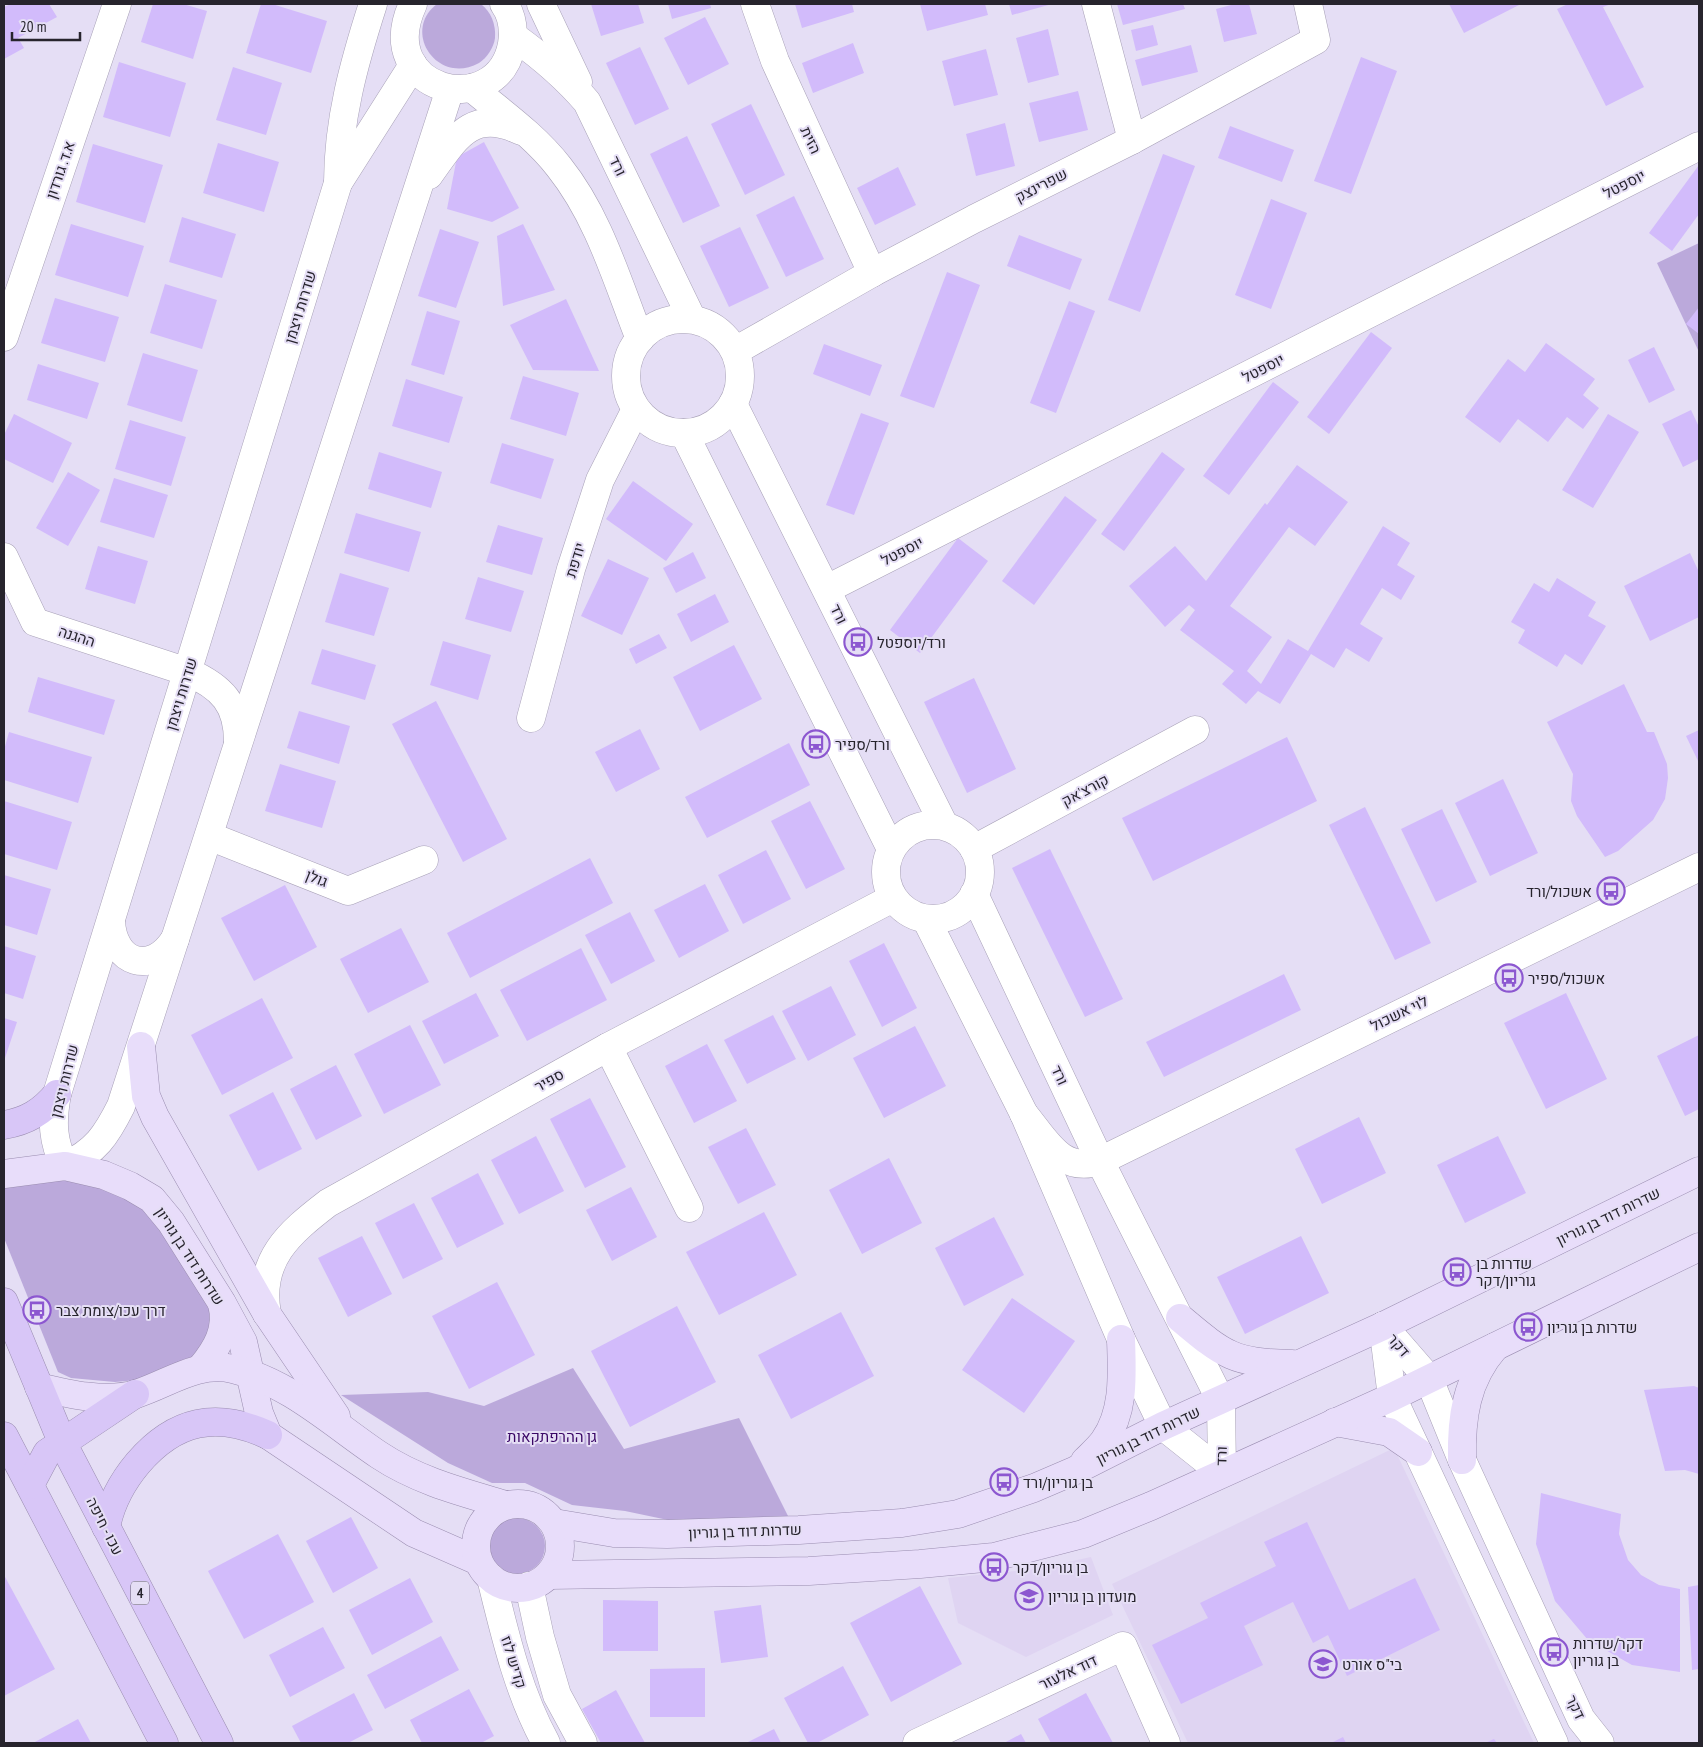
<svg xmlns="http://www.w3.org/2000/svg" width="1703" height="1747" font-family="'PT Sans Narrow',Heebo,sans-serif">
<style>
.built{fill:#dfd4f2}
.green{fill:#bba9db}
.building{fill:#d2bbfb}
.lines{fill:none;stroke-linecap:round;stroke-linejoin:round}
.minor-casing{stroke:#a8a1b7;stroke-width:29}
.major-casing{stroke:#9a8db0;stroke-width:29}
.highway-casing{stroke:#9a8db0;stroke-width:29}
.minor{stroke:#fff;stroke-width:28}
.major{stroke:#e8ddfa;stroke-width:28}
.highway{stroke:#d8c6f7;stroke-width:28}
.labels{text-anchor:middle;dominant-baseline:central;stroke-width:4;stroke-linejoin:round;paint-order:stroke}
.shield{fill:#e5def5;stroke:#605c69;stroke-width:1}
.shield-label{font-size:14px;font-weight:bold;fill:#27242d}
.street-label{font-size:15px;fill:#27242d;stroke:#e5def5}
.poi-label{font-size:15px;fill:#27242d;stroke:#e5def5;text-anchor:start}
.park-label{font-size:15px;fill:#390665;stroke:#e5def5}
</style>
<rect width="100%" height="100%" fill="#e5def5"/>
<g class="built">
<polygon points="1394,1448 1534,1743 1188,1743 1112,1584"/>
<polygon points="1091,1557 1113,1615 1026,1657 958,1623 948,1578 1036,1569"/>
</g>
<g class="green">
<path d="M437 4H481C491 12 496 24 495 38 494 47 487 58 479 63 437 86 401 31 437 4Z"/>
<polygon points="1699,243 1699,352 1657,263"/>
<polygon points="59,1179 92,1182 148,1206 214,1306 215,1326 189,1365 137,1380 115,1382 71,1378 58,1372 4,1238 4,1186"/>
<polygon points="573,1368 624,1449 739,1418 790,1520 668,1520 625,1511 572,1505 525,1483 492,1483 448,1463 341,1395 428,1392 484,1406"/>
<circle cx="517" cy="1546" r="28"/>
</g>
<g class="building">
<polygon points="11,4 49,4 57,17 18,38 24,48 4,59 4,7"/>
<polygon points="153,4 183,4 207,11 193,59 141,42"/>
<polygon points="261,4 272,4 327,21 311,73 246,53"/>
<polygon points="591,4 638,4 644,23 601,36"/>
<polygon points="668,4 710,4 711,8 672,19"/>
<polygon points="795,4 852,4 854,12 802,28"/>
<polygon points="920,4 985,4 988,15 927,31"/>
<polygon points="1009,4 1052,4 1012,15"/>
<polygon points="1117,4 1183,4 1185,9 1123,25"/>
<polygon points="1235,4 1249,4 1257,34 1224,42 1216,9"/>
<polygon points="1449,4 1521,4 1464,33"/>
<polygon points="1568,4 1611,4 1603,7 1644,87 1606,106 1557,9"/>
<polygon points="705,17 729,64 688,85 664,38"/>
<polygon points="1153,25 1158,45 1136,51 1131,30"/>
<polygon points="1048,29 1059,75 1028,83 1016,38"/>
<polygon points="853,43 864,73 813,93 802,63"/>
<polygon points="1191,45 1198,72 1142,86 1135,60"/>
<polygon points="640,47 669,109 635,125 606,63"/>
<polygon points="986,49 998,95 954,106 942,61"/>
<polygon points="1361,57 1397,71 1351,194 1314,181"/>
<polygon points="119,62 186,83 170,137 103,117"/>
<polygon points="233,67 282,83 266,135 216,120"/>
<polygon points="1078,91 1088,130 1039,142 1029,103"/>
<polygon points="751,104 785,175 745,195 711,124"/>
<polygon points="1005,123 1015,166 976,176 966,134"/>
<polygon points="1230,126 1294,150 1282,182 1218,158"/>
<polygon points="687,136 720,206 683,223 650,154"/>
<polygon points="484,142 519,208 492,222 447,209 457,157"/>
<polygon points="218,143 279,162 264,212 203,193"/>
<polygon points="93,144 163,165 145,223 76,202"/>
<polygon points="1163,154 1195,166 1140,312 1108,300"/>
<polygon points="1699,165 1699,214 1672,251 1649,233"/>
<polygon points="898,167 916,205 875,225 857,188"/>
<polygon points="794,196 824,259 786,277 756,215"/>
<polygon points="1271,199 1307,213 1271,309 1235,295"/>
<polygon points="182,217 236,234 222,278 169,262"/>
<polygon points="71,224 144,246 128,297 55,275"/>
<polygon points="523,224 555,290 503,306 497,236"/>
<polygon points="740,227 769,288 729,307 700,246"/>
<polygon points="440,229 479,242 456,308 418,296"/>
<polygon points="1019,235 1082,259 1070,290 1007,266"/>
<polygon points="947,272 980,285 934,408 900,396"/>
<polygon points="165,284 217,300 202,349 150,333"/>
<polygon points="55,298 119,317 105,362 41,343"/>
<polygon points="566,299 599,371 533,370 510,325"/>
<polygon points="1069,301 1095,311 1056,413 1030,403"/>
<polygon points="1699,307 1699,334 1686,324"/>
<polygon points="427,311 460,321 444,375 411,365"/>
<polygon points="1371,332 1392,348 1329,434 1307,417"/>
<polygon points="1546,343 1595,379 1583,395 1599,408 1583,429 1567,417 1548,442 1518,419 1500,443 1465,417 1508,359 1525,372"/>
<polygon points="824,344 882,365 870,396 813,374"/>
<polygon points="1654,347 1675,390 1649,403 1628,360"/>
<polygon points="143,353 198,370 182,422 127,405"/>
<polygon points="38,364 99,383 87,419 27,400"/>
<polygon points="523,376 579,393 566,436 510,419"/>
<polygon points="406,379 463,397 449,443 392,426"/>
<polygon points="1273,382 1299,402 1229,495 1203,476"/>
<polygon points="1691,410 1699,427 1699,459 1683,467 1662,424"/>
<polygon points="861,413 889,423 854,515 826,505"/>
<polygon points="14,414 72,443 53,483 4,459 4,435"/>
<polygon points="1608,414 1639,432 1593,508 1562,490"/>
<polygon points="130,420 186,437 171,486 115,469"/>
<polygon points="502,443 554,459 541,499 490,483"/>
<polygon points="379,452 442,472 431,508 368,489"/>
<polygon points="1162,452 1185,469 1124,551 1101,534"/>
<polygon points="1297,465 1348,502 1315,546 1289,527 1230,606 1272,637 1247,671 1261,684 1288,639 1308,651 1383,526 1410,543 1397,565 1415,576 1401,600 1382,588 1360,624 1383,638 1369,662 1346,648 1334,668 1311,654 1280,704 1258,691 1246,704 1222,684 1234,671 1180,630 1195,610 1189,605 1165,627 1129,586 1175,546 1206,581 1265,503 1267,505"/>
<polygon points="68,472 100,490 68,546 36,528"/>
<polygon points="114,478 168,495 154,538 100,522"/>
<polygon points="633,481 693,524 666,561 606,519"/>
<polygon points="1065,496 1097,520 1034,605 1002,581"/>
<polygon points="356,513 421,532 409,572 344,553"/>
<polygon points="498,525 543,538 532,575 486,562"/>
<polygon points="958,538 988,561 920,653 890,630"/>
<polygon points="98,546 148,561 135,604 85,589"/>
<polygon points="693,552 706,578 676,593 663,568"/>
<polygon points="1690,553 1699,572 1699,617 1650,641 1624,586"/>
<polygon points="608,559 649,578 622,635 581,616"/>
<polygon points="340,573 389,588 374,636 325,622"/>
<polygon points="478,577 524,591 511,632 465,619"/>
<polygon points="1557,578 1596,602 1588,616 1606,626 1582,665 1565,654 1557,667 1518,643 1525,630 1511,622 1534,583 1549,592"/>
<polygon points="715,594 729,622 691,642 677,614"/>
<polygon points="659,634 667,648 636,664 629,649"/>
<polygon points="443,641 491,655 478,700 430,685"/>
<polygon points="734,645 762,699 700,731 673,677"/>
<polygon points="322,649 376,665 365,700 311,684"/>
<polygon points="38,677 115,700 104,735 28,712"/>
<polygon points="974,678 1016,769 967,793 924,702"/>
<polygon points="1624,684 1647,732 1654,732 1667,764 1668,778 1665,799 1653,820 1618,851 1605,857 1577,816 1571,801 1573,774 1547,722"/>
<polygon points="436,701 507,839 463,862 392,724"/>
<polygon points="299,711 350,726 339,764 287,748"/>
<polygon points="640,729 660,769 616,792 595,752"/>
<polygon points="1699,730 1699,763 1686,736"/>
<polygon points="9,732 92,757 78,803 4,780 4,750"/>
<polygon points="1287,737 1317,801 1153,881 1122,818"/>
<polygon points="789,743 810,785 707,838 685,797"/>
<polygon points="280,764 336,781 322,828 265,811"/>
<polygon points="1503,779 1538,853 1490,876 1455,803"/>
<polygon points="4,801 72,822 57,870 4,854"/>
<polygon points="810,801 845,869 806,889 771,821"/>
<polygon points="1365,807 1431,943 1395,960 1329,825"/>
<polygon points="1442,809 1477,882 1436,902 1401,829"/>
<polygon points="1050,849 1123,999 1085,1017 1012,868"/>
<polygon points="766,850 791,899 743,924 718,875"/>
<polygon points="590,858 613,903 470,978 447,933"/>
<polygon points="4,875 51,889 37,935 4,925"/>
<polygon points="705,884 729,931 679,958 654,910"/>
<polygon points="285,885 317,947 254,981 221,918"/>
<polygon points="630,912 655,961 611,984 585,935"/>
<polygon points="401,928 429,982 368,1013 340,959"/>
<polygon points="884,943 917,1008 882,1027 849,961"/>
<polygon points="4,946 36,956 23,999 4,993"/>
<polygon points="581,948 607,1000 527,1041 500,990"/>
<polygon points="1284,974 1301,1010 1164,1077 1146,1042"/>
<polygon points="831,986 856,1035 808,1061 782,1011"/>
<polygon points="476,993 499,1036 444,1064 422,1021"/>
<polygon points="1566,993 1607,1079 1546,1109 1504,1023"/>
<polygon points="262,998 293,1058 222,1095 191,1035"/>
<polygon points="773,1015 796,1059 747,1084 724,1040"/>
<polygon points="4,1018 17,1022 4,1061"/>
<polygon points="410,1025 441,1085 384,1114 354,1054"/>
<polygon points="915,1026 946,1086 884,1118 853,1058"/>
<polygon points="1699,1035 1699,1109 1685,1116 1657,1056"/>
<polygon points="707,1044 737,1101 694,1123 665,1066"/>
<polygon points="336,1065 362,1116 316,1140 290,1089"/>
<polygon points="273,1092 302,1149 258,1171 229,1115"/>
<polygon points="590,1098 626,1167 585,1188 550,1119"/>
<polygon points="1359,1117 1386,1173 1322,1204 1295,1149"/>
<polygon points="746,1128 776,1185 738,1204 708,1147"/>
<polygon points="536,1136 564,1191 519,1214 491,1160"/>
<polygon points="1498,1136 1526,1193 1465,1223 1437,1165"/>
<polygon points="889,1158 922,1223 862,1254 829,1190"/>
<polygon points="478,1173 504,1224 457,1248 431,1198"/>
<polygon points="631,1187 657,1237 612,1261 586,1210"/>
<polygon points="414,1203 443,1259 403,1279 375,1223"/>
<polygon points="764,1212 797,1275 719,1315 686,1252"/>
<polygon points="994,1217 1024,1275 964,1306 935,1248"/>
<polygon points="362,1236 392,1294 348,1317 318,1258"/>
<polygon points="1301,1236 1329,1293 1245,1334 1217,1277"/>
<polygon points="497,1282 535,1355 469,1389 432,1316"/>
<polygon points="1012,1298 1075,1341 1024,1413 962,1370"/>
<polygon points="677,1306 716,1382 630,1427 591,1351"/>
<polygon points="841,1312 874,1376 791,1419 758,1355"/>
<polygon points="1694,1386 1699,1388 1699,1474 1685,1470 1665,1471 1644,1390"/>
<polygon points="1541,1493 1621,1514 1619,1534 1628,1560 1641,1575 1659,1585 1680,1589 1680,1672 1632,1665 1588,1640 1555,1601 1536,1544"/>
<polygon points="351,1517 378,1568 333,1593 306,1541"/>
<polygon points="1307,1522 1349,1610 1415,1578 1440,1630 1347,1676 1328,1635 1313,1643 1293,1602 1244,1626 1263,1665 1181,1704 1152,1645 1208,1618 1200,1603 1276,1566 1264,1542"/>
<polygon points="278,1534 314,1602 244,1639 208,1571"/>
<polygon points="4,1575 55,1669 4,1696"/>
<polygon points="410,1578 433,1622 372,1655 349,1610"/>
<polygon points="1699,1585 1699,1669 1692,1670 1688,1587"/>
<polygon points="920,1586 962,1664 891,1702 850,1623"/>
<polygon points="603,1600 658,1601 658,1651 603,1651"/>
<polygon points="761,1605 768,1657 721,1663 714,1611"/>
<polygon points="323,1627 345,1668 290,1697 269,1655"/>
<polygon points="441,1636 459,1670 385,1709 367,1675"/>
<polygon points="843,1666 869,1715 817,1743 808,1743 784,1698"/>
<polygon points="705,1668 705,1717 650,1717 650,1669"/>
<polygon points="469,1689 494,1736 481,1743 422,1743 410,1720"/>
<polygon points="616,1690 645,1743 601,1743 582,1709"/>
<polygon points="354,1693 373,1730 348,1743 301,1743 292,1726"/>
<polygon points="1086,1693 1113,1743 1051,1743 1038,1719"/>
<polygon points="78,1719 91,1743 33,1743"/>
<polygon points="774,1729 781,1743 746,1743"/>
<polygon points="1021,1734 1026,1743 1004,1743"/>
<polygon points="1343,1737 1346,1743 1331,1743"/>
<polygon points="1494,1739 1497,1743 1485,1743"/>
</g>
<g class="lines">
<g class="minor-casing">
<g id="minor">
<path d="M373 4C354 63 338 120 338 183L57 1094C52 1121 52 1141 65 1166 96 1151 106 1136 121 1106L450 89"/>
<path d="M413 4C372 92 498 122 512 44 514 30 512 15 504 4"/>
<polyline points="541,4 578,82"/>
<polyline points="755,4 775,61 872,273"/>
<polyline points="1096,4 1132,140"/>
<path d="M513 36C541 56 565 76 587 102L692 319"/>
<path d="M472 88C502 113 535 136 559 167 599 217 617 281 640 339"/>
<path d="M429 175C455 139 471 107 521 131"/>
<polyline points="338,183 413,65"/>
<circle cx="683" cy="376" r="57"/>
<polyline points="4,337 117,4"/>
<polyline points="735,351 872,273 974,219 1132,140 1316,40 1308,4"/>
<polyline points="733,404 944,825"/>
<polyline points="684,433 891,849"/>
<path d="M4 557 35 622 188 672C222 687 238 704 238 742"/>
<polyline points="827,589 1699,146"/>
<polyline points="531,718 571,569 600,480 636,409"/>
<circle cx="933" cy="872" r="47"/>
<polyline points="209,836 348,891 424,860"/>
<polyline points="974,849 1195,730"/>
<polyline points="974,894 1100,1161 1221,1401 1222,1473"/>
<polyline points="926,919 1024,1114 1121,1339 1163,1426 1222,1473"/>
<path d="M111 921C113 964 152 976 175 939"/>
<polyline points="608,1047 689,1208"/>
<path d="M1024 1114C1046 1140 1061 1174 1100 1161L1699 867"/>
<path d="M267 1314C257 1260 289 1233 328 1203L608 1047 893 898"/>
<polyline points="1383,1326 1429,1379 1462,1460 1581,1719 1600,1743"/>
<polyline points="1383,1326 1392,1397 1554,1743"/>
<path d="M491 1578C505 1635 518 1692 546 1743"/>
<polyline points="529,1586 540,1637 557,1695 583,1743"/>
<polyline points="917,1743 1123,1646 1166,1743"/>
</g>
</g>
<g class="major-casing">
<g id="major">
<polyline points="141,1046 146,1096 155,1117 267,1314 336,1416"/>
<polyline points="4,1174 65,1166 104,1175 130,1186 152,1199 171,1222 222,1303 243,1342 259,1413 268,1435 414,1533 478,1561"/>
<path d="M1180 1318C1224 1355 1233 1363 1292 1364"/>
<path d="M201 1368C216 1350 229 1329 222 1304"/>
<path d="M39 1387C68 1394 106 1403 136 1394 170 1383 197 1361 233 1369 289 1382 334 1425 379 1455 418 1481 462 1492 506 1505"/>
<polyline points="1335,1422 1389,1432 1418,1452"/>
<path d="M1462 1460C1461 1418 1466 1380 1495 1347"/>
<path d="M1085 1461C1091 1455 1099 1448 1104 1441 1125 1411 1122 1374 1121 1339"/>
<circle cx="518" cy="1546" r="42"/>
<polyline points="554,1523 614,1533 667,1534 799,1530 902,1523 958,1514 1034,1488 1076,1470 1163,1426 1383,1326 1699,1171"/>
<polyline points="549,1575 809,1571 920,1564 994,1557 1083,1534 1151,1506 1392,1397 1699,1247"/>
</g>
</g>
<g class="highway-casing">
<g id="highway">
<path d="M4 1125C27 1121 42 1112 57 1094"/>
<polyline points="4,1302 62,1442 219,1743"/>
<polyline points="4,1436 164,1743"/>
<polyline points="30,1485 47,1453 135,1394"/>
<path d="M106 1527C111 1502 122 1482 138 1463 175 1420 216 1411 268 1435"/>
</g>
</g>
<use href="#minor" class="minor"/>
<use href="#major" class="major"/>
<use href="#highway" class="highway"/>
</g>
<defs>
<g id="bus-ring" transform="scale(1.4375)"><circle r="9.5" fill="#e5def5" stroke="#8c57d0" stroke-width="1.5"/><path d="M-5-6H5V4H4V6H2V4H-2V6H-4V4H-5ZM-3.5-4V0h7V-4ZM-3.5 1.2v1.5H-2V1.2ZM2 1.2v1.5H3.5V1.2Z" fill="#8c57d0"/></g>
<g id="school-ring" transform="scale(1.4375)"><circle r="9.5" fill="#e5def5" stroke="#8c57d0" stroke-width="1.5"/><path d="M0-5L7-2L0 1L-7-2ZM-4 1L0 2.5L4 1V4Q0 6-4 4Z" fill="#8c57d0"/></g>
</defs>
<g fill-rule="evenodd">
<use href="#bus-ring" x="858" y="642"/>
<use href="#bus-ring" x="816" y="744"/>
<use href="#bus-ring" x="1611" y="891"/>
<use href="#bus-ring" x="1509" y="978"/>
<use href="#bus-ring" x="1457" y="1272"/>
<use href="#bus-ring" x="37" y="1310"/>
<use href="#bus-ring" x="1528" y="1327"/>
<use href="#bus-ring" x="1004" y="1482"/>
<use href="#bus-ring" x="994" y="1567"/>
<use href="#school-ring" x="1029" y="1596"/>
<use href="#bus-ring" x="1554" y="1652"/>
<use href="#school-ring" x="1323" y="1664"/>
</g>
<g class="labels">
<rect class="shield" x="131" y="1581.5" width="18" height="23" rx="4"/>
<g class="shield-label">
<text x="140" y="1593">4</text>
</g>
<g class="street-label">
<text transform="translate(811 140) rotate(65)">הזית</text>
<text transform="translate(618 166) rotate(64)">ורד</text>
<text transform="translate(60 170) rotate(-71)">א.ד. גורדון</text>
<text transform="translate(1624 184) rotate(-27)">יוספטל</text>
<text transform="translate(1041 185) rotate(-27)">שפרינצק</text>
<text transform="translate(300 307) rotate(-73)">שדרות ויצמן</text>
<text transform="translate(1263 368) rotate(-27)">יוספטל</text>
<text transform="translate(902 551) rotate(-27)">יוספטל</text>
<text transform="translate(575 560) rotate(-73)">יודפת</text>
<text transform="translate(839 614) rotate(64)">ורד</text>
<text transform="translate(77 636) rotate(18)">ההגנה</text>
<text transform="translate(181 694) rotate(-73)">שדרות ויצמן</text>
<text transform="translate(1085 790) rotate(-28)">קורצ'אק</text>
<text transform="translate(317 878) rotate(22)">גולן</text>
<text transform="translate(1399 1013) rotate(-26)">לוי אשכול</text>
<text transform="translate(1060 1075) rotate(65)">ורד</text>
<text transform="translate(549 1080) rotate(-29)">ספיר</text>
<text transform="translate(64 1081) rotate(-76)">שדרות ויצמן</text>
<text transform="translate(1608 1216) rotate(-26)">שדרות דוד בן גוריון</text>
<text transform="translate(190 1256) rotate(57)">שדרות דוד בן גוריון</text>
<text transform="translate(1399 1345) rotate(49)">דקר</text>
<text transform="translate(1148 1435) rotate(-26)">שדרות דוד בן גוריון</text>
<text transform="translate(1221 1456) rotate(-88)">ורד</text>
<text transform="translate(105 1526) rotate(63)">עכו - חיפה</text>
<text transform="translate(745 1531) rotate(-2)">שדרות דוד בן גוריון</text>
<text transform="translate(514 1662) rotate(73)">קדיש לוז</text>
<text transform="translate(1068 1672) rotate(-25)">דוד אלעזר</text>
<text transform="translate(1576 1707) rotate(64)">דקר</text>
</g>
<g class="poi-label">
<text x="877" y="642">ורד/יוספטל</text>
<text x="835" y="744">ורד/ספיר</text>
<text x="1592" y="891" text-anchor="end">אשכול/ורד</text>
<text x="1528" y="978">אשכול/ספיר</text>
<text x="1476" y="1263">שדרות בן<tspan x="1476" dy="17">גוריון/דקר</tspan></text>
<text x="56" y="1310">דרך עכו/צומת צבר</text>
<text x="1547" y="1327">שדרות בן גוריון</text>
<text x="1023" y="1482">בן גוריון/ורד</text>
<text x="1013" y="1567">בן גוריון/דקר</text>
<text x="1048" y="1596">מועדון בן גוריון</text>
<text x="1573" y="1643">דקר/שדרות<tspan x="1573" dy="17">בן גוריון</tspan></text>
<text x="1342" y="1664">בי"ס אורט</text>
</g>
<g class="park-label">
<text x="552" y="1436">גן ההרפתקאות</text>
</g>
</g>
<rect width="1703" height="1747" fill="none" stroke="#27242d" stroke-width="10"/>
<path d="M12 32v8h68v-8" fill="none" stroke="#27242d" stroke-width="2.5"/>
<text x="20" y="32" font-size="15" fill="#27242d" stroke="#e5def5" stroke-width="4" paint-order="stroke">20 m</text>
</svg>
